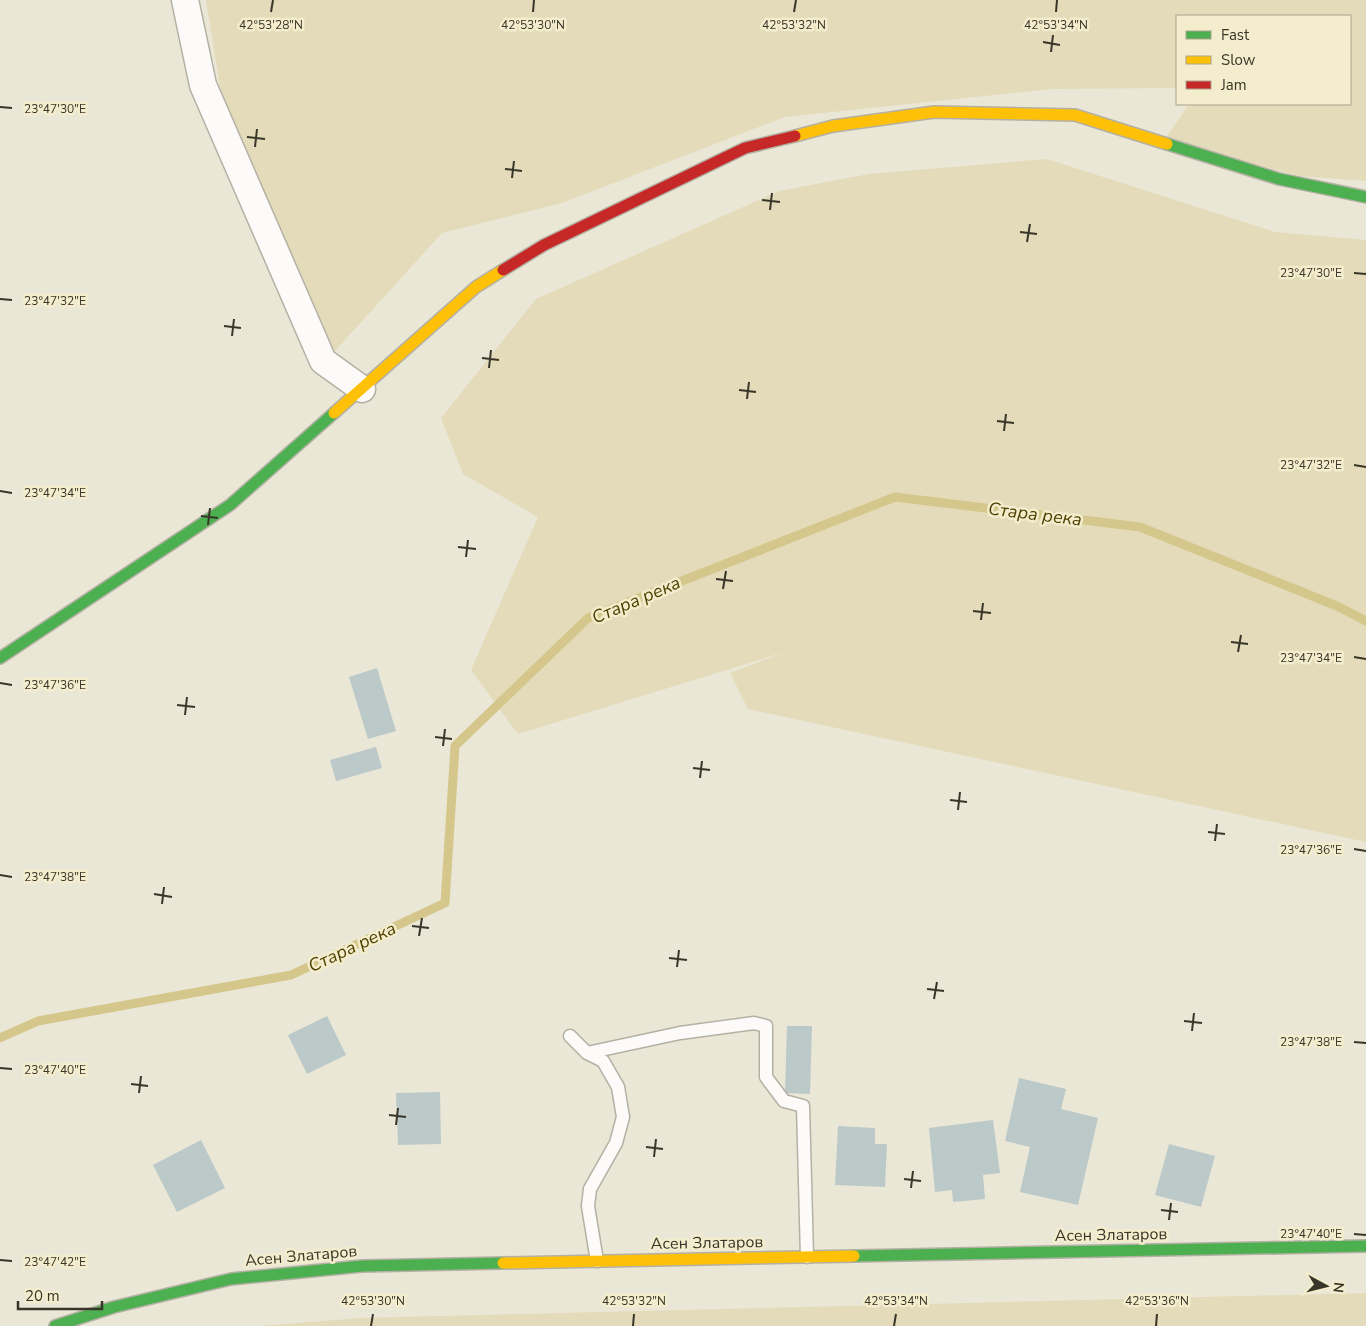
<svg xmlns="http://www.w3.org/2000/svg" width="1366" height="1326" font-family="'Nunito Sans',sans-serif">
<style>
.green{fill:#e3dbba}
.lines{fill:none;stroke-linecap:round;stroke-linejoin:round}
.stream{stroke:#d5c78b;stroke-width:9}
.building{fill:#bbc9c9}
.lane-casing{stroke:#b4b1a4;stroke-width:15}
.street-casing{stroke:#b4b1a4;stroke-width:29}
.fast-casing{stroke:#b4b1a4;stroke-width:14}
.slow-casing{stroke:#b4b1a4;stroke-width:14}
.jam-casing{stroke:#b4b1a4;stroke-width:14}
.lane{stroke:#fcfbf9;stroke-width:12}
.street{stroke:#fcfbf9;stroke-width:26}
.fast{stroke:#4caf50;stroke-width:11}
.slow{stroke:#ffc107;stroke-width:11}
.jam{stroke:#c62828;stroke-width:11}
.ticks{fill:none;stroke:#383529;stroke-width:2}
.labels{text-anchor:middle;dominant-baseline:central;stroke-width:5;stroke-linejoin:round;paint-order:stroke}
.street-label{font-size:16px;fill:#383529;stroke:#f4edcd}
.water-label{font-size:18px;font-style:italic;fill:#4f4201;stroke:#f4edcd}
.ticks-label{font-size:12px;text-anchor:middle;fill:#383529;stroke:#f4edcd;stroke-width:5;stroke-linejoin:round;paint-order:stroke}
</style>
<rect width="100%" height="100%" fill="#ebe7d6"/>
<g class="green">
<polygon points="206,0 1366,0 1366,181 1300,176 1164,141 1189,104 1350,104 1350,16 1177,16 1177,88 1052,89 785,117 562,203 442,233 334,352 221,93"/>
<polygon points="1047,159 1275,232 1366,240 1366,842 748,709 730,673 785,652 518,734 471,670 538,517 463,474 441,418 536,299 779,191 869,174"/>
<polygon points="1366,1293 1366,1326 260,1326 361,1318"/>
</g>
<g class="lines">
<polyline class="stream" points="0,1038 38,1021 291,975 445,903 455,746 588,618 895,497 1140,527 1337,606 1366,621"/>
</g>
<g class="building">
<polygon points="377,668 396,731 368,739 349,677"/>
<polygon points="376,747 382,768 336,781 330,760"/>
<polygon points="327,1016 346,1055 307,1074 288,1035"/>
<polygon points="787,1026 812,1026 810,1094 785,1093"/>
<polygon points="1019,1078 1066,1089 1061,1109 1098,1118 1078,1205 1020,1192 1030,1147 1005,1141"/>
<polygon points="440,1092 441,1144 398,1145 396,1093"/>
<polygon points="993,1120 1000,1173 983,1175 985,1199 953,1202 952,1190 935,1192 929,1128"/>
<polygon points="838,1126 875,1128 875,1144 887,1144 885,1187 835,1185"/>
<polygon points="201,1140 225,1188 177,1212 153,1165"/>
<polygon points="1169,1144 1215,1156 1201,1207 1155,1195"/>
</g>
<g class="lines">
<g class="lane-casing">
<g id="lane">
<polyline points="570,1036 587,1053 603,1061 618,1087 623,1117 616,1143 590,1189 588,1206 597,1261"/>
<polyline points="587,1053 680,1033 754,1023 766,1026 766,1077 784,1101 803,1106 807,1257"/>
</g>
</g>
<g class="street-casing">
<polyline id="street" points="185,0 203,85 323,361 362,389"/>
</g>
<g class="fast-casing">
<g id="fast">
<polyline points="1167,144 1279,179 1366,197"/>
<polyline points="0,658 230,505 334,413"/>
<polyline points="854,1256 1366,1246"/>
<polyline points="55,1326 114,1307 231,1279 362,1266 503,1263"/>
</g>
</g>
<g class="slow-casing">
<g id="slow">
<polyline points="795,136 833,126 934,112 1075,115 1167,144"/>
<polyline points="334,413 476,287 503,270"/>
<polyline points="503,1263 854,1256"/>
</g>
</g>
<g class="jam-casing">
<polyline id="jam" points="503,270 544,245 745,148 795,136"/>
</g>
<use href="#lane" class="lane"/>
<use href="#street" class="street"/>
<use href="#fast" class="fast"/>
<use href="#slow" class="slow"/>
<use href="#jam" class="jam"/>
</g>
<path class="ticks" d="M271 12 273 0M533 12 534 0M794 12 796 0M1056 12 1057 0M1043 42 1060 45M1051 52 1053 35M0 107 12 108M247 137 265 139M255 147 257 129M505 169 522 171M512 178 514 161M762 200 780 202M770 210 772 193M1020 232 1037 234M1027 242 1030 224M1354 273 1366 274M0 299 12 300M224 326 241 328M232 336 234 319M482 358 499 360M489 368 491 350M739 390 756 392M747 399 749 382M997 421 1014 423M1004 431 1006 414M1354 465 1366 467M0 491 12 493M201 516 218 518M208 525 210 508M458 547 476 549M466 557 468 540M716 579 733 581M723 589 726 571M973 611 991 613M981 620 983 603M1231 642 1248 644M1238 652 1241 635M1354 657 1366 659M0 683 12 685M177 705 195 707M185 715 187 697M435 737 452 739M443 746 445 729M693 768 710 770M700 778 702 761M950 800 967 802M958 810 960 792M1208 832 1225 834M1215 841 1217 824M1354 849 1366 851M0 875 12 877M154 894 172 897M162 904 164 887M412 926 429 928M419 936 422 918M669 958 687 960M677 967 679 950M927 989 944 991M934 999 937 982M1184 1021 1202 1023M1192 1031 1194 1013M1354 1042 1366 1043M0 1068 12 1069M131 1084 148 1086M139 1093 141 1076M389 1115 406 1117M396 1125 398 1108M646 1147 663 1149M654 1157 656 1139M904 1179 921 1181M911 1188 913 1171M1161 1210 1178 1212M1169 1220 1171 1203M1354 1234 1366 1235M0 1260 12 1261M371 1326 373 1314M633 1326 634 1314M894 1326 896 1314M1156 1326 1157 1314"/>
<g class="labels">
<g class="street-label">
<text transform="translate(1111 1235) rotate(-1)">Асен Златаров</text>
<text transform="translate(707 1243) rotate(-1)">Асен Златаров</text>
<text transform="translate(301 1256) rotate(-5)">Асен Златаров</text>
</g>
<g class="water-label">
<text transform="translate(1035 514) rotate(7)">Стара река</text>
<text transform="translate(636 600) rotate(-23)">Стара река</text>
<text transform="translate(352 947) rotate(-25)">Стара река</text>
</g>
</g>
<g class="ticks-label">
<text x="271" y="29">42°53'28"N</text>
<text x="533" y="29">42°53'30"N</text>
<text x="794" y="29">42°53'32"N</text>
<text x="1056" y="29">42°53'34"N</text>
<text x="55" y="113">23°47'30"E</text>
<text x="1311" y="277">23°47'30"E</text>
<text x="55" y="305">23°47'32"E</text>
<text x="1311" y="469">23°47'32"E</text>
<text x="55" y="497">23°47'34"E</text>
<text x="1311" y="662">23°47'34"E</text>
<text x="55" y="689">23°47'36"E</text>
<text x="1311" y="854">23°47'36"E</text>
<text x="55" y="881">23°47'38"E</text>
<text x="1311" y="1046">23°47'38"E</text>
<text x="55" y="1074">23°47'40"E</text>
<text x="1311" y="1238">23°47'40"E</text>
<text x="55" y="1266">23°47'42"E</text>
<text x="373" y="1305">42°53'30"N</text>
<text x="634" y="1305">42°53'32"N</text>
<text x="896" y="1305">42°53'34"N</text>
<text x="1157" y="1305">42°53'36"N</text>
</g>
<rect x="1176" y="15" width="175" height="90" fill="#f4edcd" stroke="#a9a38b"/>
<rect x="1186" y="31" width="25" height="8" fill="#4caf50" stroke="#a9a38b"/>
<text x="1221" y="40" font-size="15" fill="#383529">Fast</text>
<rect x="1186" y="56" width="25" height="8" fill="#ffc107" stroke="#a9a38b"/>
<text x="1221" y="65" font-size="15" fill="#383529">Slow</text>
<rect x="1186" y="81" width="25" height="8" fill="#c62828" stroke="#a9a38b"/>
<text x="1221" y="90" font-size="15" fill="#383529">Jam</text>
<g transform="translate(1326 1286) rotate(97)" stroke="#f4edcd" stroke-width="4" paint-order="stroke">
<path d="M0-4L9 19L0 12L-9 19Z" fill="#383529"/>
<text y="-8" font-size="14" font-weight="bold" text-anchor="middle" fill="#383529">N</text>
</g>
<path d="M18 1301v8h84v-8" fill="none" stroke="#383529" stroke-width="2.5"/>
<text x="25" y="1301" font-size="15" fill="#383529" stroke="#f4edcd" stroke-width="4" paint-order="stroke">20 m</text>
</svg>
